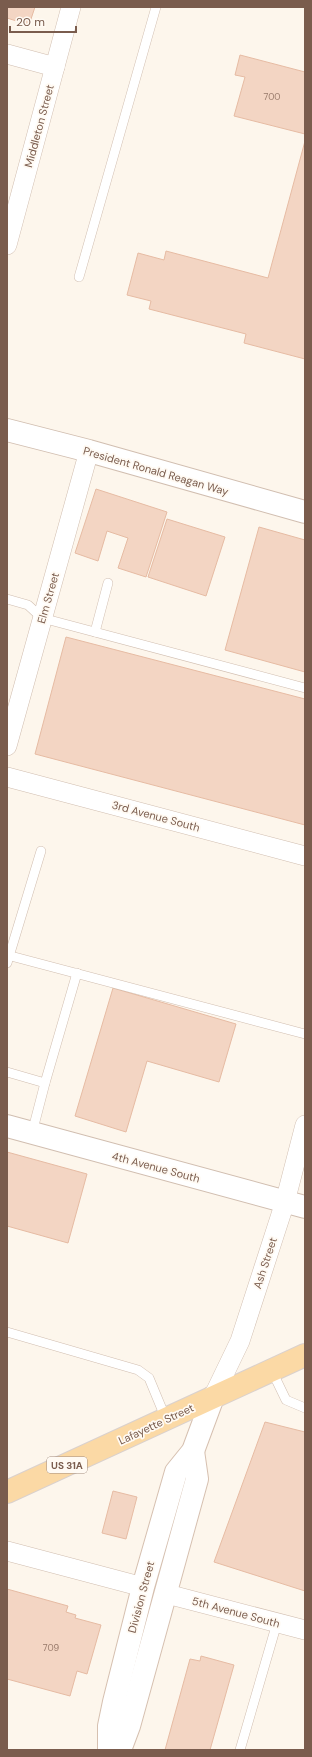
<svg xmlns="http://www.w3.org/2000/svg" width="312" height="1757" font-family="'DM Sans',sans-serif">
<style>
.building{fill:#f3d5c3;stroke:#e6bba3}
.lines{fill:none;stroke-linecap:round;stroke-linejoin:round}
.service-casing{stroke:#d1beb0;stroke-width:10}
.minor-casing{stroke:#d1beb0;stroke-width:20}
.tertiary-casing{stroke:#d1beb0;stroke-width:24}
.secondary-casing{stroke:#d6c0b0;stroke-width:24}
.primary-casing{stroke:#dad1cd;stroke-width:24}
.service{stroke:#fff;stroke-width:9}
.minor{stroke:#fff;stroke-width:19}
.tertiary{stroke:#fff;stroke-width:22}
.secondary{stroke:#fff;stroke-width:22}
.primary{stroke:#fbd9a5;stroke-width:22}
.labels{text-anchor:middle;dominant-baseline:central;stroke-width:3.5;stroke-linejoin:round;paint-order:stroke}
.number-label{font-size:9px;fill:#987a6a}
.shield{fill:#fffaf3;stroke:#a28b7f;stroke-width:1}
.shield-label{font-size:10px;font-weight:bold;fill:#7a5c4d}
.street-label{font-size:11px;fill:#7a5c4d;stroke:#fffaf3}
</style>
<rect width="100%" height="100%" fill="#fdf6ec"/>
<g class="building">
<polygon points="7,7 35,7 29,25 7,18"/>
<polygon points="240,55 305,72 305,134 234,116 245,77 235,75"/>
<polygon points="305,141 305,359 244,343 246,334 149,309 151,301 127,295 138,253 164,260 166,251 268,278"/>
<polygon points="96,489 167,512 146,577 118,568 128,538 107,531 98,561 75,553"/>
<polygon points="167,519 225,537 206,596 148,577"/>
<polygon points="259,527 305,540 305,672 225,650"/>
<polygon points="66,637 305,699 305,825 35,754"/>
<polygon points="113,988 236,1024 219,1082 147,1061 126,1132 75,1116"/>
<polygon points="7,1152 87,1174 68,1243 7,1226"/>
<polygon points="265,1422 305,1432 305,1591 214,1562"/>
<polygon points="113,1491 137,1497 126,1539 102,1533"/>
<polygon points="7,1589 68,1606 66,1612 76,1615 75,1618 101,1625 87,1674 77,1671 70,1696 7,1679"/>
<polygon points="201,1656 234,1665 210,1750 165,1750 190,1659 200,1661"/>
</g>
<g class="lines">
<g class="service-casing">
<g id="service">
<polyline points="79,277 156,7"/>
<polyline points="7,599 28,605 42,618 305,688"/>
<polyline points="95,632 108,583"/>
<polyline points="7,955 305,1034"/>
<polyline points="7,963 41,851"/>
<polyline points="7,1072 45,1083 77,973"/>
<polyline points="32,1133 45,1083"/>
<polyline points="7,1332 138,1370 149,1378 166,1419"/>
<polyline points="272,1371 286,1400 305,1408"/>
<polyline points="240,1750 277,1623"/>
</g>
</g>
<g class="minor-casing">
<g id="minor">
<polyline points="7,54 55,67"/>
<polyline points="7,245 71,7"/>
<polyline points="7,746 89,451"/>
<polyline points="7,777 305,856"/>
<polyline points="213,1397 240,1341 285,1202 305,1125"/>
<polyline points="7,1551 143,1587"/>
<polyline points="167,1594 305,1630"/>
</g>
</g>
<g class="tertiary-casing">
<g id="tertiary">
<polyline points="7,430 89,451 305,512"/>
<polyline points="7,1126 305,1207"/>
</g>
</g>
<g class="secondary-casing">
<g id="secondary">
<polyline points="109,1750 109,1726 114,1702 143,1587 176,1472 193,1451 213,1397"/>
<polyline points="120,1750 129,1726 197,1479 193,1451"/>
</g>
</g>
<g class="primary-casing">
<polyline id="primary" points="7,1492 305,1355"/>
</g>
<use href="#service" class="service"/>
<use href="#minor" class="minor"/>
<use href="#tertiary" class="tertiary"/>
<use href="#secondary" class="secondary"/>
<use href="#primary" class="primary"/>
</g>
<g class="labels">
<g class="number-label">
<text x="272" y="97">700</text>
<text x="51" y="1648">709</text>
</g>
<rect class="shield" x="47" y="1457" width="40" height="16" rx="3"/>
<g class="shield-label">
<text x="67" y="1465">US 31A</text>
</g>
<g class="street-label">
<text transform="translate(39 126) rotate(-75)">Middleton Street</text>
<text transform="translate(156 471) rotate(16)">President Ronald Reagan Way</text>
<text transform="translate(48 598) rotate(-74)">Elm Street</text>
<text transform="translate(156 816) rotate(15)">3rd Avenue South</text>
<text transform="translate(156 1167) rotate(15)">4th Avenue South</text>
<text transform="translate(265 1263) rotate(-72)">Ash Street</text>
<text transform="translate(156 1424) rotate(-25)">Lafayette Street</text>
<text transform="translate(141 1597) rotate(-75)">Division Street</text>
<text transform="translate(236 1612) rotate(15)">5th Avenue South</text>
</g>
</g>
<rect width="312" height="1757" fill="none" stroke="#7a5c4d" stroke-width="16"/>
<path d="M10 26v6h66v-6" fill="none" stroke="#7a5c4d" stroke-width="2"/>
<text x="16" y="26" font-size="12" fill="#7a5c4d" stroke="#fffaf3" stroke-width="3" paint-order="stroke">20 m</text>
</svg>
